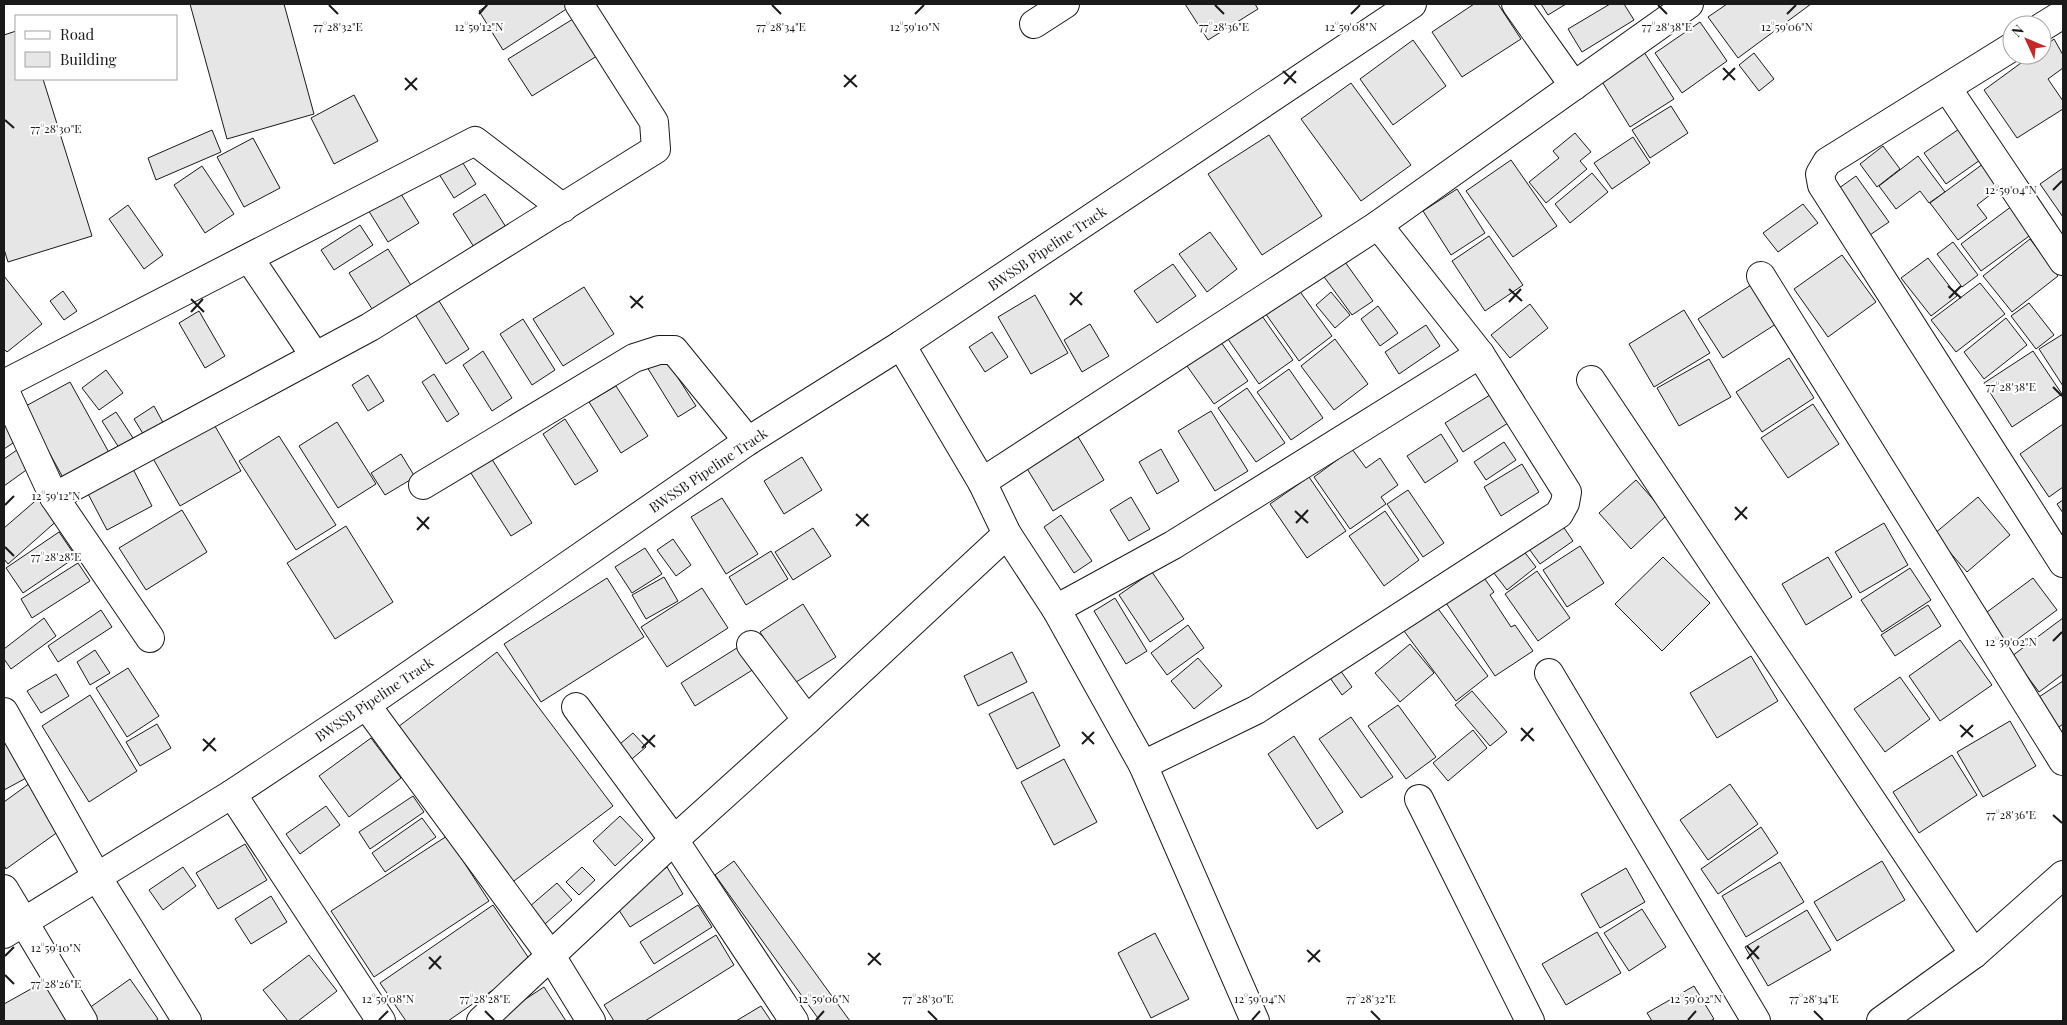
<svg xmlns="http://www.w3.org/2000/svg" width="2067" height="1025" font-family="'Playfair Display',serif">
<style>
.building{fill:#e6e6e6;stroke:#1a1a1a}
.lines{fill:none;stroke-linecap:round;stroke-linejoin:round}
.minor-casing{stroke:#1a1a1a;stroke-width:30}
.minor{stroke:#fff;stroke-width:28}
.ticks{fill:none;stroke:#1a1a1a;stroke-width:2}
.labels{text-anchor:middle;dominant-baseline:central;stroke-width:4;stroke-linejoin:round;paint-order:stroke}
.street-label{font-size:14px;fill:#1a1a1a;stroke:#fff}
.ticks-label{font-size:12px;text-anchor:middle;fill:#1a1a1a;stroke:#fff;stroke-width:4;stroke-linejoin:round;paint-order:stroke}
</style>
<rect width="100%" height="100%" fill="#fff"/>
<g class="building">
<polygon points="190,4 284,4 314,114 227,139"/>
<polygon points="489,4 566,4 568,8 503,50 479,11"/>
<polygon points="1185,4 1255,4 1258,9 1208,40"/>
<polygon points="1474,4 1498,4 1521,39 1462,77 1432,32"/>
<polygon points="1541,4 1566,4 1548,15"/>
<polygon points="1610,4 1624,4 1634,20 1582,52 1568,29"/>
<polygon points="1727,4 1811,4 1738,58 1708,17"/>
<polygon points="573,19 597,56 532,96 508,59"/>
<polygon points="1700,22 1727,61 1682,93 1655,53"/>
<polygon points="16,31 16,79 43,79 92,236 8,262 4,249 4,35"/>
<polygon points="2054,39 2063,55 2063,68 2048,79 2063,101 2063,109 2017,138 1984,90 2032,55 2042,55 2042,48"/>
<polygon points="1413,40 1446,86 1393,125 1360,79"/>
<polygon points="1644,52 1674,99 1630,127 1601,80"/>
<polygon points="1754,53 1774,79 1759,91 1739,65"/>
<polygon points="1351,83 1411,165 1361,201 1301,119"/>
<polygon points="354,95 378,141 334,164 311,118"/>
<polygon points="1671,106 1688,133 1650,158 1632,130"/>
<polygon points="1962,127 1983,158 1946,184 1924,153"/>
<polygon points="212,130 221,152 156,180 148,158"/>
<polygon points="1575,133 1591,152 1580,161 1587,169 1546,203 1529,182 1559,158 1553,151"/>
<polygon points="1269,135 1322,216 1262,255 1208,174"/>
<polygon points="1633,137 1650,163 1612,189 1594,163"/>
<polygon points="253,138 280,188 244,207 217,157"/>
<polygon points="1883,146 1900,169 1877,187 1860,164"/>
<polygon points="1918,156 1945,192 1929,203 1920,191 1896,209 1879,186"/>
<polygon points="1991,158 2008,181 1977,205 1987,218 1958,240 1930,203"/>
<polygon points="461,160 476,184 454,198 439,174"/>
<polygon points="1511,160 1557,226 1513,257 1466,191"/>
<polygon points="202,166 234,214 205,233 174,185"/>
<polygon points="2063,168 2063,217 2040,184"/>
<polygon points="1592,173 1608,192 1570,223 1555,204"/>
<polygon points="1856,176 1889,222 1867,237 1835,191"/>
<polygon points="396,186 419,223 388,242 365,205"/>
<polygon points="1457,189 1485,233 1451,255 1423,211"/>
<polygon points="485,194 511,235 479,255 453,214"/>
<polygon points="1803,204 1818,223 1778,252 1763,233"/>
<polygon points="128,205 163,255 144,269 109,219"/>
<polygon points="2012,206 2032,234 1981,271 1961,244"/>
<polygon points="360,225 373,245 334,270 321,250"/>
<polygon points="1210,232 1237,269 1207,292 1179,254"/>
<polygon points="1489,236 1523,285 1485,311 1452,261"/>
<polygon points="2030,239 2058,276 2012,312 1983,276"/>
<polygon points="1953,242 1978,275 1962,287 1937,254"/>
<polygon points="388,249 412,287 374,312 349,273"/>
<polygon points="1340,255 1373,301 1352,315 1319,270"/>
<polygon points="1842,255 1876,302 1828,337 1794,289"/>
<polygon points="1928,258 1957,296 1931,316 1901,278"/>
<polygon points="1173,264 1196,296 1157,323 1134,291"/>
<polygon points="4,276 42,324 7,352 4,349"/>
<polygon points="1980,283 2005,314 1956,352 1931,320"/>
<polygon points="1751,285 1776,324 1723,358 1698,319"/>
<polygon points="1296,286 1332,336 1299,361 1263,310"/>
<polygon points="584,287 614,334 563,366 533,319"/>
<polygon points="63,291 77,311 64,320 50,301"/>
<polygon points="1331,292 1350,315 1335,328 1316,305"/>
<polygon points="1035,295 1068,353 1031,374 998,317"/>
<polygon points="436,296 469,349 446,364 413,311"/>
<polygon points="2029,303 2054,335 2036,349 2011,316"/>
<polygon points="1530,304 1548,328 1510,358 1491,335"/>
<polygon points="1255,306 1293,360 1259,384 1221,329"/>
<polygon points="1378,306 1398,333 1380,346 1361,319"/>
<polygon points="1684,310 1710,353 1654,387 1629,344"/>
<polygon points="199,311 225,356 205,368 179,323"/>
<polygon points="2006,318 2027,345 1984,379 1964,352"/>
<polygon points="523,319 555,370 532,385 500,334"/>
<polygon points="1090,324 1109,356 1082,372 1064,340"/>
<polygon points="1426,325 1440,346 1399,374 1385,352"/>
<polygon points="992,332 1008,357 985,372 969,347"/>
<polygon points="2063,334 2063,386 2039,349"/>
<polygon points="1216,335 1248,381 1214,404 1182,359"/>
<polygon points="1335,339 1368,384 1334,410 1301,366"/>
<polygon points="483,351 512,398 492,411 463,365"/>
<polygon points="2033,351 2062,394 2012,427 1984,383"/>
<polygon points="664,356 696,406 678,417 647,367"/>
<polygon points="1789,358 1814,398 1762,432 1736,392"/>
<polygon points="1709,359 1731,397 1679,426 1657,388"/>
<polygon points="1289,369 1323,418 1291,440 1257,392"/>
<polygon points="106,370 123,393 99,410 82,388"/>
<polygon points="434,374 459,414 447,422 422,382"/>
<polygon points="368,375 384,401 368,411 352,385"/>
<polygon points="70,382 112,458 66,483 24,407"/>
<polygon points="616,386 648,436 621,453 589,402"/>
<polygon points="1247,388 1285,443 1256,462 1218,408"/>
<polygon points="1490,395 1508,423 1463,452 1445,423"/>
<polygon points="1813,404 1839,444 1788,478 1761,438"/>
<polygon points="154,406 166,428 147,440 134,419"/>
<polygon points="1211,411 1248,471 1215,491 1178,431"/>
<polygon points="116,412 135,441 121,451 102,421"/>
<polygon points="4,416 19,439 4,449"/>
<polygon points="565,419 598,471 575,485 543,434"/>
<polygon points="212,421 241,471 180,506 151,455"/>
<polygon points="337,422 376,484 338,508 299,446"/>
<polygon points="2063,424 2063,487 2049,497 2020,454"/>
<polygon points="1441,434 1458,461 1425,483 1407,456"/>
<polygon points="1077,435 1104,480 1053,511 1026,467"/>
<polygon points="279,436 336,525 296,550 239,461"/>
<polygon points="1504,442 1516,460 1486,480 1474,462"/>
<polygon points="24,445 36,463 4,486 4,459"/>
<polygon points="1161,449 1179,481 1157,494 1139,462"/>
<polygon points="1352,449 1366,468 1380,458 1398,485 1381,497 1386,504 1350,529 1314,477"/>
<polygon points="488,453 532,523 511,536 467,467"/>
<polygon points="401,454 415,477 385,495 371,473"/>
<polygon points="802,457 822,490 784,514 764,481"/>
<polygon points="1522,464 1539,492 1501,516 1484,487"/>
<polygon points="132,467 152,506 107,530 86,490"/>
<polygon points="1309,477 1346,531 1307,558 1270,504"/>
<polygon points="1636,480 1667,515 1631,549 1599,513"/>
<polygon points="1408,490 1444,543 1423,557 1387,504"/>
<polygon points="41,496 60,518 8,564 4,559 4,528"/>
<polygon points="1131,497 1150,529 1129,541 1110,510"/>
<polygon points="1978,497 2010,535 1967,572 1934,534"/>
<polygon points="722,498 758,554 726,574 691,517"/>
<polygon points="2063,500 2063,513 2057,504"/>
<polygon points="182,510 207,552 146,590 119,548"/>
<polygon points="1385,511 1419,560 1384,586 1349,536"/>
<polygon points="1061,515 1092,561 1074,573 1044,527"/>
<polygon points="1560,522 1573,541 1540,564 1527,546"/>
<polygon points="1884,523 1908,565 1860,593 1835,552"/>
<polygon points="346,526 393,602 335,639 287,563"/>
<polygon points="813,528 831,556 793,580 775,552"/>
<polygon points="59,532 76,557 23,593 6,568"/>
<polygon points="673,539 691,565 676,576 657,550"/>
<polygon points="1519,545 1536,567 1507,590 1490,568"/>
<polygon points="1580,546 1604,583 1567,607 1543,570"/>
<polygon points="645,548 662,574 632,593 615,567"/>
<polygon points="771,551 788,579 746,605 729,577"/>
<polygon points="1663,557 1710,603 1662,651 1615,604"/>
<polygon points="1828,557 1852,597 1806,625 1782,584"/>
<polygon points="78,563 90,581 32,618 21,599"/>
<polygon points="1910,568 1931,600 1882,632 1861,600"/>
<polygon points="1537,571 1570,618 1538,641 1505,594"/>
<polygon points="1152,572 1184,619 1150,642 1119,595"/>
<polygon points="1480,572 1494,592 1490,595 1511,627 1515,625 1533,651 1495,676 1442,597"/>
<polygon points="664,577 678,601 646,619 632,595"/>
<polygon points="607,578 644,637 541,702 504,644"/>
<polygon points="2033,578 2057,610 2007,647 1983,615"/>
<polygon points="702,588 728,628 667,667 641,627"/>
<polygon points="1115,598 1147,651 1126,664 1094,611"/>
<polygon points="803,604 836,657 793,684 760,632"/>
<polygon points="1928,605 1941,626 1895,656 1881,635"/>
<polygon points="1436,606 1488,676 1456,701 1404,631"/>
<polygon points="101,610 112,627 58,662 48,646"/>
<polygon points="44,618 56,636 11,669 4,659 4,649"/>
<polygon points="2063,618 2063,674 2039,692 2012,656"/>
<polygon points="1188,625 1204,648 1167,675 1151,653"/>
<polygon points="1960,640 1992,685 1940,721 1909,676"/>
<polygon points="1410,644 1434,673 1400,702 1375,673"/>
<polygon points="740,646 754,669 695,706 681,683"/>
<polygon points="95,650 110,673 90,685 77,662"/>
<polygon points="497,652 613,806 510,884 394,730"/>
<polygon points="1012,652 1027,682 978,706 964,676"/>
<polygon points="1751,656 1778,701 1717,738 1690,693"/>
<polygon points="1198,658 1222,686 1194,709 1171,681"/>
<polygon points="1338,667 1352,687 1342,695 1328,675"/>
<polygon points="128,668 159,716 127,737 96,688"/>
<polygon points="56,674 69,696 41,713 27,691"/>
<polygon points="1900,677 1930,719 1885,752 1854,709"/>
<polygon points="2063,681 2063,724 2055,730 2036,699"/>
<polygon points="1472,691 1507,732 1490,746 1455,705"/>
<polygon points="1033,692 1060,746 1017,769 989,714"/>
<polygon points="90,695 137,771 89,802 42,726"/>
<polygon points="1398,705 1436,757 1406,779 1368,726"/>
<polygon points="1351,717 1393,777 1361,798 1319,739"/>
<polygon points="2010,721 2036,766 1983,797 1957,752"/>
<polygon points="157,724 171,748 140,766 126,742"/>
<polygon points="1473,730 1487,748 1448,781 1433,763"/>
<polygon points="633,733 646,747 626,764 614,749"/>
<polygon points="1294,736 1343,812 1317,829 1268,754"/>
<polygon points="4,737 28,777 4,790"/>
<polygon points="371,738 401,778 349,817 319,776"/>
<polygon points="1952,755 1977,795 1919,833 1893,792"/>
<polygon points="1064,759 1097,822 1054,845 1021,782"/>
<polygon points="30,783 62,829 6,869 4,865 4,802"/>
<polygon points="1730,784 1758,824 1708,860 1680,820"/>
<polygon points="413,796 424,812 370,849 359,832"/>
<polygon points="326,806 340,825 300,854 286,834"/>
<polygon points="620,816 643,840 615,866 593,841"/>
<polygon points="422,818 436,837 385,872 372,853"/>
<polygon points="1761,827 1778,853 1718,894 1701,869"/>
<polygon points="447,836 489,901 374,977 331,911"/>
<polygon points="245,844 267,880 218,909 196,873"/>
<polygon points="734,861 850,1021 820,1021 715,875"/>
<polygon points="1882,861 1905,900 1837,941 1814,902"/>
<polygon points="1780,862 1804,902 1746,937 1722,896"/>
<polygon points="183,867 196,886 163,910 149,890"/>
<polygon points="582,867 595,880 579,895 566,882"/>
<polygon points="667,867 683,894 630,927 613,901"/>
<polygon points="1626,868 1645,902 1600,928 1581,894"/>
<polygon points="557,883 572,900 545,924 529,907"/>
<polygon points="271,896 287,922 251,944 235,919"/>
<polygon points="493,905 532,963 448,1021 406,1021 380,983"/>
<polygon points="698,905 712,927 654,964 640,942"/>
<polygon points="1642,909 1666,947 1629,971 1604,933"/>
<polygon points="1807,910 1831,950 1768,986 1745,947"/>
<polygon points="1597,932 1621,973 1566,1005 1542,964"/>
<polygon points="1155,933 1189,999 1151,1018 1118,953"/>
<polygon points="716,935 734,965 645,1021 614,1021 604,1005"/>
<polygon points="309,955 337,991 298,1021 288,1021 263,990"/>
<polygon points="130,979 158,1019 155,1021 92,1021 85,1011"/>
<polygon points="45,981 68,1021 4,1021 4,1004"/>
<polygon points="1694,986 1714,1019 1710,1021 1652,1021 1647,1013"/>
<polygon points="544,987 566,1021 492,1021"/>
<polygon points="761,1006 771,1021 736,1021"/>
</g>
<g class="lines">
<g class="minor-casing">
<g id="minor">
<polyline points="1516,4 1574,86"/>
<polyline points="1034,24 1065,4"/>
<polyline points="2042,27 2063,14"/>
<polyline points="2012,47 1827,162 1820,174 1822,185 2063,563"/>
<polyline points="1947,88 2063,261"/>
<polyline points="249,258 315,356"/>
<polyline points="1761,276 2063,761"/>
<polyline points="901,345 982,482 1007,534 1056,609 1143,765 1255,1021"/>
<polyline points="1591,380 1974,954"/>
<polyline points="4,384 475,141 563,208"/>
<polyline points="4,389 54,497 150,638"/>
<polyline points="982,482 1378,225 1689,4"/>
<polyline points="423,485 634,358 659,350 674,350 748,441"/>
<polyline points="54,497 370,327 656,149 654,122 579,4"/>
<polyline points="1056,609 1173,545 1480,354"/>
<polyline points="751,645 807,720"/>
<polyline points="1549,673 1756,1021"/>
<polyline points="366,705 551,956 591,1021"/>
<polyline points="576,707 674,840 794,1021"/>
<polyline points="4,712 97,877 187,1021"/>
<polyline points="1143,765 1256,710 1559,514 1565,503 1567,492 1480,354 1378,225"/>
<polyline points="232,794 381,1021"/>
<polyline points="1419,799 1530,1021"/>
<polyline points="4,889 83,1021"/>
<polyline points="4,934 232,794 366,705 748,441 901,345 1412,4"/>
<polyline points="481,1021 674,840 807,720 1007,534"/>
<polyline points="1881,1021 1974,954 2063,875"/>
</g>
</g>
<use href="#minor" class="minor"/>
</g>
<path class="ticks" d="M329 5 338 14M772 5 781 14M1215 5 1224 14M1658 5 1667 14M479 14 487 5M915 14 924 5M1351 14 1360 5M1787 14 1796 5M1723 68 1735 80M1283 71 1296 83M844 75 857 87M405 78 417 90M1723 80 1735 68M1284 84 1296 71M844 87 856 75M405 90 417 78M5 120 14 128M2053 190 2062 181M1948 286 1961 298M1509 289 1522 301M1070 293 1082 305M630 296 643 308M1949 298 1961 286M191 299 204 312M1509 302 1521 289M1070 305 1082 292M631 308 643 296M191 312 203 299M2053 387 2062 396M5 505 14 496M1735 507 1747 519M1295 511 1308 523M856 514 869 526M417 517 429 529M1735 520 1747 507M1296 523 1308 510M856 526 868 514M417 530 429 517M5 547 14 556M2053 641 2062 632M1960 725 1973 737M1521 728 1534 741M1082 732 1094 744M642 735 655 747M1961 737 1973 725M203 739 216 751M1521 741 1533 728M1082 744 1094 732M642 748 655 735M203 751 215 738M2053 815 2062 823M1747 946 1759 959M1307 950 1320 962M868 953 881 965M5 956 14 947M429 957 441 969M1747 959 1759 946M1308 962 1320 950M868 965 880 953M429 969 441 956M5 975 14 984M485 1011 494 1020M928 1011 937 1020M1371 1011 1380 1020M1814 1011 1823 1020M379 1020 388 1011M816 1020 824 1011M1252 1020 1260 1011M1688 1020 1696 1011"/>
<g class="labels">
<g class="street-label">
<text transform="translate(1047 248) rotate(-34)">BWSSB Pipeline Track</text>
<text transform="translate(708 470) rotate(-34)">BWSSB Pipeline Track</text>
<text transform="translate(374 699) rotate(-34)">BWSSB Pipeline Track</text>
</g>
</g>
<g class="ticks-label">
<text x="338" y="31">77°28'32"E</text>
<text x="781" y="31">77°28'34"E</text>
<text x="1224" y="31">77°28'36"E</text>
<text x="1667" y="31">77°28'38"E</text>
<text x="479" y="31">12°59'12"N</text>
<text x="915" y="31">12°59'10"N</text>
<text x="1351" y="31">12°59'08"N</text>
<text x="1787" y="31">12°59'06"N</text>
<text x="56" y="133">77°28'30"E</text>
<text x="2011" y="194">12°59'04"N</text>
<text x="2011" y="391">77°28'38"E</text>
<text x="56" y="500">12°59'12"N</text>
<text x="56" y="561">77°28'28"E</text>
<text x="2011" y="646">12°59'02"N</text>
<text x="2011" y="819">77°28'36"E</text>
<text x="56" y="952">12°59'10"N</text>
<text x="56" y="988">77°28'26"E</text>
<text x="388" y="1003">12°59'08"N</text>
<text x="824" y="1003">12°59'06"N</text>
<text x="1260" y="1003">12°59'04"N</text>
<text x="1696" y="1003">12°59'02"N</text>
<text x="485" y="1003">77°28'28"E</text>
<text x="928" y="1003">77°28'30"E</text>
<text x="1371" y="1003">77°28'32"E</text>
<text x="1814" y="1003">77°28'34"E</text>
</g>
<rect width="2067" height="1025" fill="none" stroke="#1a1a1a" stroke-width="10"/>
<rect x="15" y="15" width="162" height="65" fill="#ffffff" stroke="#a3a3a3"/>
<rect x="25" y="31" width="25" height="8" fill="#ffffff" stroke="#a3a3a3"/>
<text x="60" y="40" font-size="15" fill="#1a1a1a">Road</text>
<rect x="25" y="52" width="25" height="15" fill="#e6e6e6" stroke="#a3a3a3"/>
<text x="60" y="65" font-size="15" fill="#1a1a1a">Building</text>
<g transform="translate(2027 40) rotate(314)"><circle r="24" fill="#ffffff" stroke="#a3a3a3"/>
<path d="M0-4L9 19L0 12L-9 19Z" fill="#c62828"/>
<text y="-8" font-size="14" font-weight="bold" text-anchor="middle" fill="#1a1a1a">N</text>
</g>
</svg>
